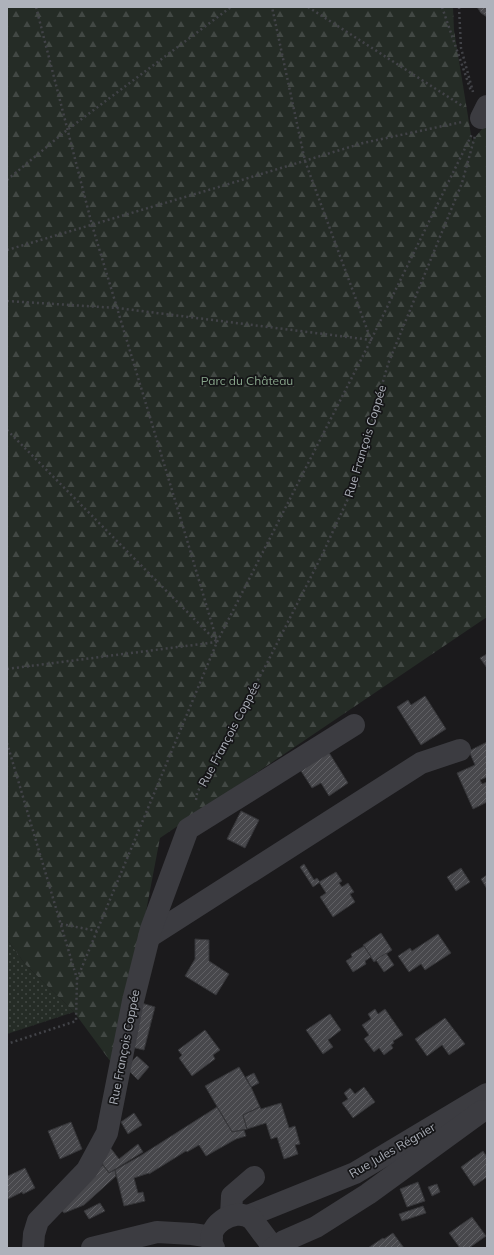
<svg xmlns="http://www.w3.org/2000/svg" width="494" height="1255" font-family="Mulish,sans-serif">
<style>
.grass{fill:url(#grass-dots)}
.forest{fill:url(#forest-firs)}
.building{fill:url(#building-hatch);stroke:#353538}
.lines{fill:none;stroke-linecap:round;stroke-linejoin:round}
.path{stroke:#424348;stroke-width:2.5;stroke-dasharray:2 3;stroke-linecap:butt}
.minor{stroke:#3c3c41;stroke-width:22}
.labels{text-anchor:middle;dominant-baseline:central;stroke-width:3.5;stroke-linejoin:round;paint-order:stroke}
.park-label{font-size:12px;fill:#87a48a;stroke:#151517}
.street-label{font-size:12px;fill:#aeb2bb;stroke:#151517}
</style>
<defs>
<pattern id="grass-dots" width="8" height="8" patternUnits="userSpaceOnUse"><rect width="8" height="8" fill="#252c26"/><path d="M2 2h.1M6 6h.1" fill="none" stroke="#424844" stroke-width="1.8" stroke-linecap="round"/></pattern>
<pattern id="forest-firs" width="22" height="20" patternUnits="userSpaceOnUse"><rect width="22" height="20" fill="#252c26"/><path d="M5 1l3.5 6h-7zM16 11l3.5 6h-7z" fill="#424844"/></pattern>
<pattern id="building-hatch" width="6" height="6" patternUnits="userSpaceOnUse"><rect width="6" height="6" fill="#48484c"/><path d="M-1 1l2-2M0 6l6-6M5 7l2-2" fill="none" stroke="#606064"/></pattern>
</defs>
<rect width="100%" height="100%" fill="#1b1a1c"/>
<polygon class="grass" points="7,939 25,964 74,1012 7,1034"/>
<polygon class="forest" points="7,7 453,7 454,30 472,141 487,123 487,617 160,838 116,1069 74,1012 25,964 7,939"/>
<g class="building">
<polygon points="477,7 487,7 487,17 481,13"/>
<polygon points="487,654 487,668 480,658"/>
<polygon points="425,696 446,729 421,745 397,707 408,700 411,705"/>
<polygon points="487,742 487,777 480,780 482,784 487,782 487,802 473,809 457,773 475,765 469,751"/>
<polygon points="328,751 348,783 329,796 321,783 312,788 301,771"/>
<polygon points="241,811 259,820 245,848 227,839"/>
<polygon points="304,864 314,880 317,878 320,882 313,887 300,867"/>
<polygon points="461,868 470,882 456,891 447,877"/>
<polygon points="336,872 342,881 339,883 342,887 348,883 354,892 350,894 355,902 333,917 320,897 326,893 319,882"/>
<polygon points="487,875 487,889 481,879"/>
<polygon points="381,933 392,950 374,962 363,945"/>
<polygon points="438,934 451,953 425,970 421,964 409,972 398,956 410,948 412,951"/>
<polygon points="195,939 209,940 209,961 229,974 216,995 185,976 195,959"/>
<polygon points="364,946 371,957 365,961 366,964 353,972 346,961 352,957 351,954"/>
<polygon points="386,953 394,965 384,972 376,960"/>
<polygon points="138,1002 155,1007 144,1050 131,1047"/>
<polygon points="375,1009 378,1014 385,1009 403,1035 393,1041 394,1043 391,1045 393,1048 384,1055 379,1048 374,1052 364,1039 369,1035 362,1025 371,1019 368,1014"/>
<polygon points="330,1014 341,1030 328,1040 333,1047 323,1054 306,1030"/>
<polygon points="445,1018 465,1044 449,1055 442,1045 427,1056 415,1039"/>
<polygon points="205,1030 220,1050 213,1055 215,1059 192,1076 179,1058 182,1055 178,1050"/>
<polygon points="137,1056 149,1067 138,1080 126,1068"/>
<polygon points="239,1067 251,1087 260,1107 243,1115 247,1129 232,1132 205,1086"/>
<polygon points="254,1073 259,1083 251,1087 246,1077"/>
<polygon points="364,1087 375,1102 353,1118 342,1103 348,1099 344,1093 350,1088 355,1094"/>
<polygon points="281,1103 289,1128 295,1126 300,1144 295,1145 298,1154 284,1159 277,1137 271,1139 266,1123 247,1129 243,1115 260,1107 261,1109"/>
<polygon points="217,1107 232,1132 244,1130 246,1136 236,1139 206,1156 199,1145 187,1152 186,1151 149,1174 149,1173 134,1178 138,1193 143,1192 145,1201 124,1206 115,1170 140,1156"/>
<polygon points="134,1113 142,1125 128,1134 121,1122"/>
<polygon points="71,1122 82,1149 60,1159 48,1131"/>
<polygon points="138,1144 143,1152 109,1173 98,1158 109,1146 119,1159"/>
<polygon points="483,1151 487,1157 487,1177 474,1186 461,1167"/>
<polygon points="103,1165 109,1173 115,1170 116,1176 84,1205 64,1213 59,1207 80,1185"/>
<polygon points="25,1168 35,1188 23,1194 22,1192 8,1199 7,1173 8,1176"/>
<polygon points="418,1182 425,1201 407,1207 400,1189"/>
<polygon points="437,1184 440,1192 432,1196 428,1187"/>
<polygon points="100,1203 105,1211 89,1219 84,1211"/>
<polygon points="423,1206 426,1213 402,1221 399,1214"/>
<polygon points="472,1217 486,1236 469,1248 460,1248 449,1233"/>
<polygon points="393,1233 404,1248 368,1248 383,1238 384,1239"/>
</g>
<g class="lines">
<g class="path">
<polyline points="36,7 92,225 187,540 217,641"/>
<polyline points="308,7 464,107"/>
<polyline points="442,7 471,91"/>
<polyline points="459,7 461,48 473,92"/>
<polyline points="7,180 67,130 231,7"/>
<polyline points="7,250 222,186 363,143 462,122"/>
<polyline points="7,301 117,308 371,340 305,161 272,7"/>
<polyline points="7,430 217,642"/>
<polyline points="7,669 217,642"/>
<polyline points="7,743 77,979 76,1021 7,1044"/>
<polyline points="196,800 197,793 266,665 322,555 352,490 388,364 462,183 475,136"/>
<polyline points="61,924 97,931"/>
<polyline points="77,979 217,642 371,340 472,134"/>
</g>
<g class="minor">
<polyline points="481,118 487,106"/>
<polyline points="149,937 421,763 460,750"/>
<polyline points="231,1215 232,1196 254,1177"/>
<polyline points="248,1216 355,1173 487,1094"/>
<polyline points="33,1248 34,1234 38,1221 87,1170 107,1133 133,1001 151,929 188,829 354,725"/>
<polyline points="92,1248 157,1232 192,1234 212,1237"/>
<path d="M214 1248C202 1228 234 1205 252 1219L270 1243V1248"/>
<polyline points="273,1248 284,1241 316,1227 368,1194 482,1111"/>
</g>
</g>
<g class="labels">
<g class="park-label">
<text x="247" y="380">Parc du Château</text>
</g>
<g class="street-label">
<text transform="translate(365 441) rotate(-73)">Rue François Coppée</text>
<text transform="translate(229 734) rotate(-62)">Rue François Coppée</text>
<text transform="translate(124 1047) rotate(-79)">Rue François Coppée</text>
<text transform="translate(392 1150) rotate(-30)">Rue Jules Régnier</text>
</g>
</g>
<rect width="494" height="1255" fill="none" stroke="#aeb2bb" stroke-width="16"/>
</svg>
